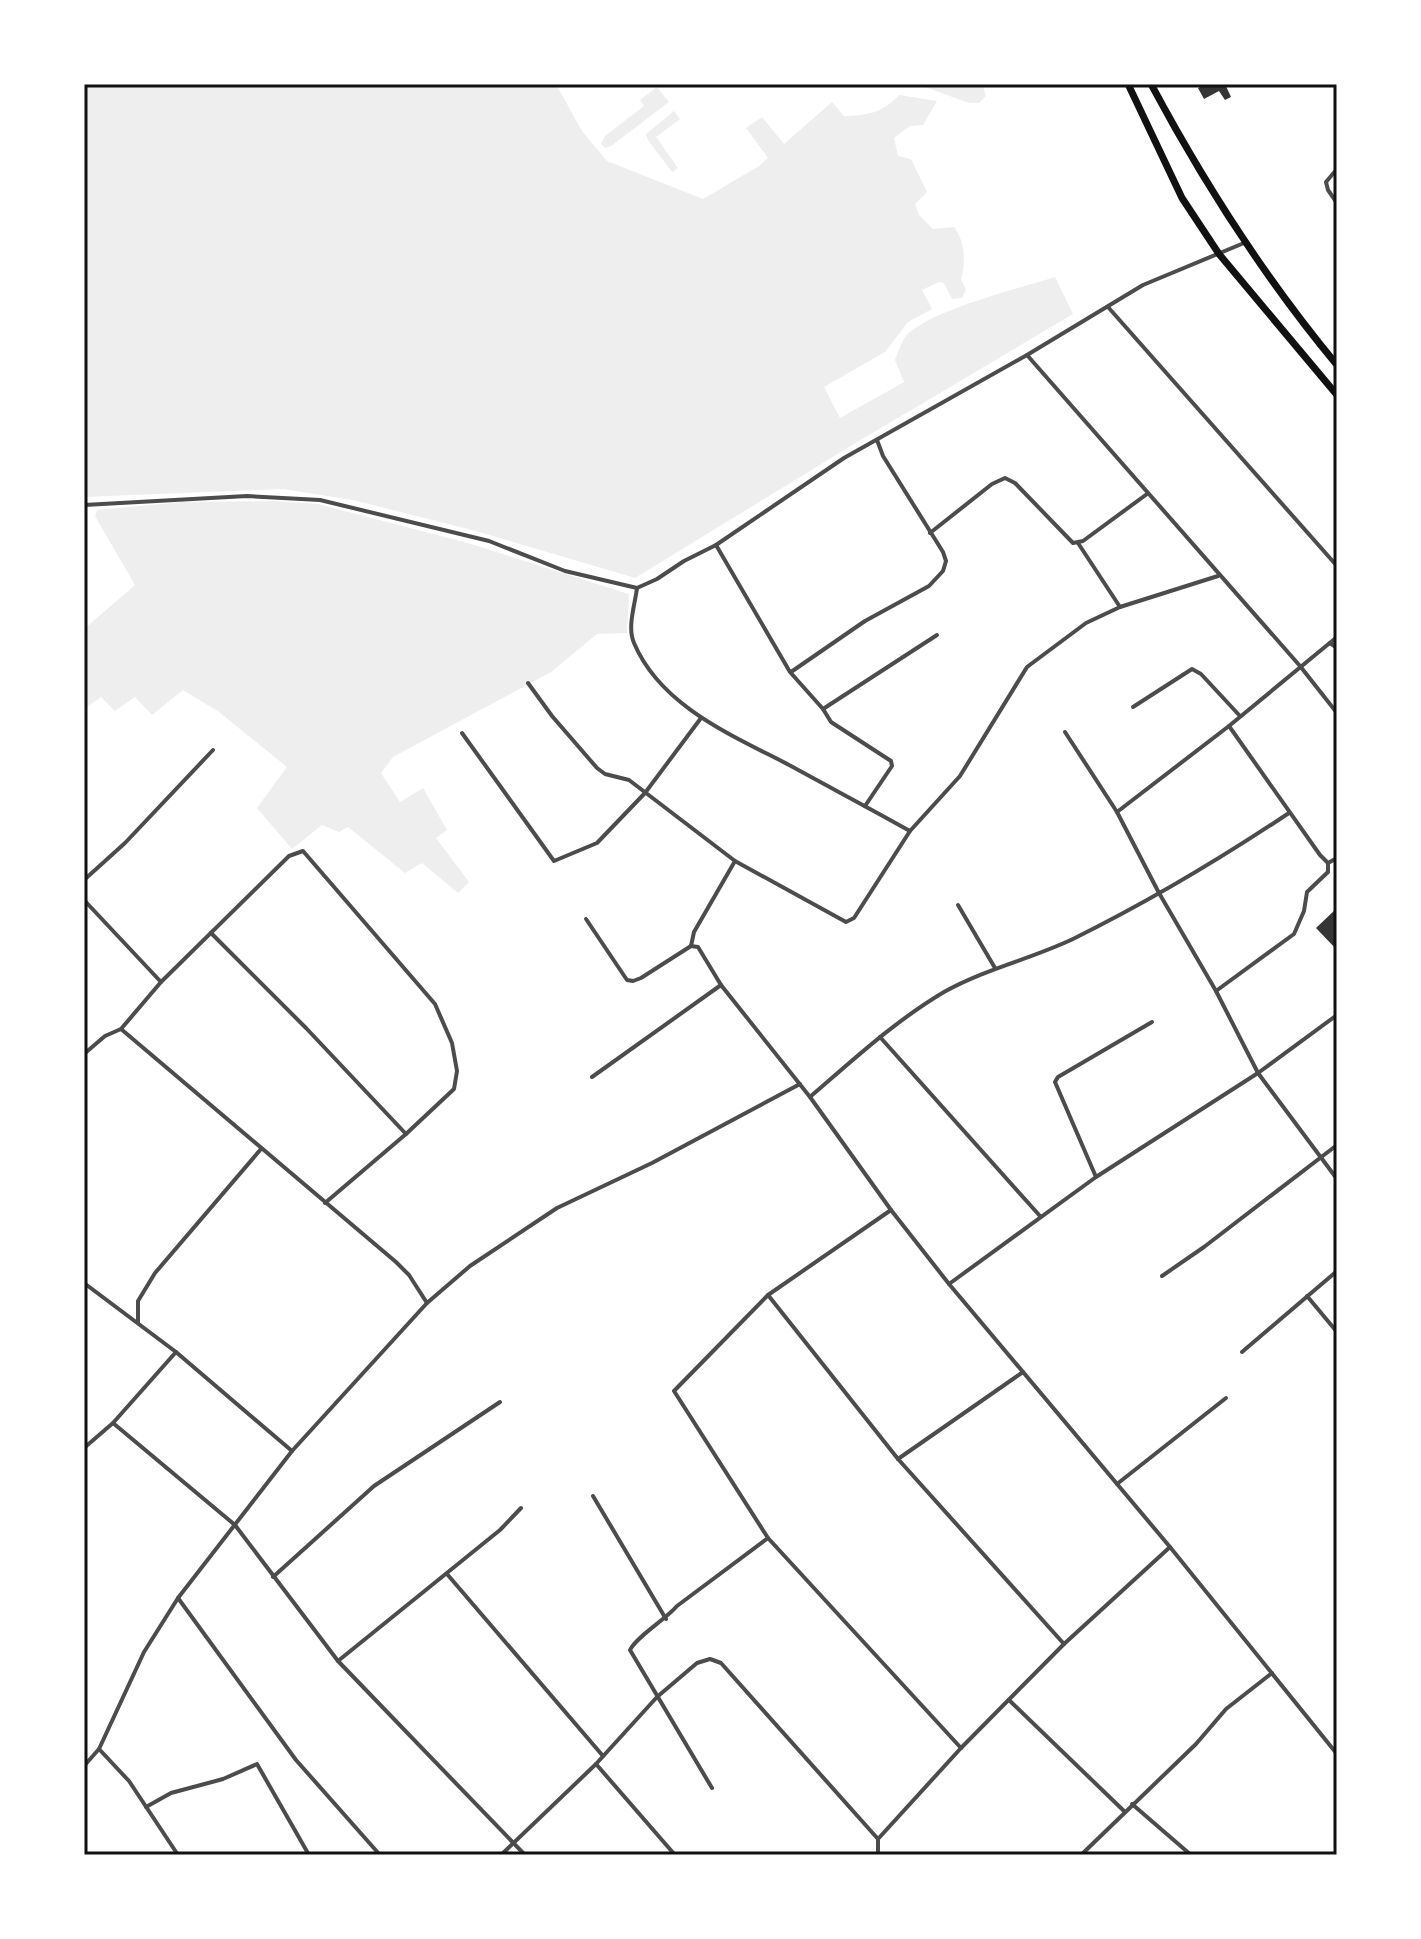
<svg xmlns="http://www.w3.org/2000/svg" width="1421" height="1939" font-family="Lato,sans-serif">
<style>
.green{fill:#eee}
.building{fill:#353535}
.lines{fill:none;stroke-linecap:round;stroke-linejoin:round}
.minor{stroke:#4c4c4c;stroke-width:4}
.primary{stroke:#111;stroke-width:7}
.neatline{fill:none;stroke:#111;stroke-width:3}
</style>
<rect width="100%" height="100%" fill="#fff"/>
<g class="green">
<path d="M84 84H453L456 87 468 84H556L582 131 607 161 703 199 759 166 768 158 746 128 762 117 784 144 832 102 844 116C867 116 884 112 899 95L937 101 923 125 910 126 894 138 898 156 911 159 927 192 915 204 919 215 933 229 954 227C965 242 966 261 961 279L966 290 962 298 952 299 944 283 939 282 922 290 932 309 908 322 885 352 824 387 840 418 904 382 895 360C898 353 901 343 905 337 926 311 1021 288 1055 277L1073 314 854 444 635 578 476 531 353 500 283 489 84 497Z"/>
<polygon points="917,84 982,84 986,96 979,103 969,103"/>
<polygon points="657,87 669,102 611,146 605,148 601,144 605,136 644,106 640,100"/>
<polygon points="674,111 680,119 656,137 678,168 672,172 648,140 646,134"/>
<polygon points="275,501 318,504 468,543 629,594 627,633 597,634 551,672 393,757 381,773 400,802 423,788 447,830 436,838 469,882 458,893 422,863 405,873 348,827 339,832 322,825 292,849 257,808 287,767 219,712 183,690 152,715 135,697 115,711 101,697 84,709 84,629 135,585 95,516 97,510 183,502"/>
</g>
<g class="building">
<polygon points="1206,84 1225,84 1231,97 1225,100 1219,91 1204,99 1198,88"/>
<polygon points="1337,908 1337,950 1316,928"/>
</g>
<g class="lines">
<g class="minor">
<polyline points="1337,169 1326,182 1328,190 1337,203"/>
<polyline points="1108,307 1337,566"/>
<polyline points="1027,355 1300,666 1337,713"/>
<polyline points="84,505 247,496 320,500 489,541 565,571 637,588 657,579 684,561 716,545 844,458 1027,355 1143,285 1244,243"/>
<polyline points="930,533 992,484 1005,478 1015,483 1073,543 1083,541 1147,494"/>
<polyline points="1078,543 1120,607"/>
<polyline points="716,545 790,672 823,709 831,722 891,761 892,766 865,806"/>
<path d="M637 588C635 605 627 627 634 643 661 707 734 736 791 766 831 788 871 809 910 831"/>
<polyline points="1330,643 1337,648"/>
<polyline points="791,672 865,621 929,586 943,571 946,561 943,552 883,456 877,440"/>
<polyline points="528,683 552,716 597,768 605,774 629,780 735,861 846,922 854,918 910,831 960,776 1027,667 1086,623 1120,607 1218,576"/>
<polyline points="1133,707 1192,669 1201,674 1240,716"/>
<polyline points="823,709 937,635"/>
<polyline points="1229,726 1320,855 1328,863 1337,858"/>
<polyline points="1065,732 1117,812 1159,893 1216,991 1258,1073 1337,1179"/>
<polyline points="462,733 554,861 597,843 645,793 701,718"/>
<polyline points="1117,812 1229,726 1337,637"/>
<polyline points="84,880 125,843 213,750"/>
<polyline points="84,900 161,982"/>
<polyline points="958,905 995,968"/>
<polyline points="586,919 627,980 633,981 641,978 691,946"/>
<polyline points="211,933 306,1028 406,1134"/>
<polyline points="691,946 698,947 721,985 810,1097 891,1210 949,1284 1170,1547 1337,1754"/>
<polyline points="691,946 694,932 735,861"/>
<polyline points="1216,991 1294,934 1304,911 1307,892 1328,872 1328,863"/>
<polyline points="121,1029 396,1262 409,1275 427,1303"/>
<polyline points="880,1037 1040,1216"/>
<polyline points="84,1054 105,1036 121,1029 161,982 289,856 303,851 435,1004 452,1043 457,1071 454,1089 406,1134 325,1203"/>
<polyline points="592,1077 721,985"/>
<path d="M810 1097C853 1060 895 1021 944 992 985 969 1031 959 1073 939 1148 902 1220 859 1289 813"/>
<polyline points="1096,1177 1055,1082 1058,1077 1152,1022"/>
<polyline points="891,1210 768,1295 674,1391 768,1538 961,1748"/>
<polyline points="1162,1276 1204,1247 1337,1145"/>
<polyline points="84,1283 176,1352 292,1451"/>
<polyline points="949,1284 1096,1177 1258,1073 1337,1015"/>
<polyline points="768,1295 898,1459 1064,1644"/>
<polyline points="1307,1296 1337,1332"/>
<polyline points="138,1322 138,1301 155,1273 261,1149"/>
<polyline points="1242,1352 1337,1271"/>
<polyline points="113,1423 235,1525 338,1661 525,1855"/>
<polyline points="84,1448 113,1423 176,1352"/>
<polyline points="898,1459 1023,1372"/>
<polyline points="1117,1484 1226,1398"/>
<polyline points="593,1496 666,1619"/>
<polyline points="447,1574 603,1756"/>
<polyline points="273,1577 374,1486 500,1402"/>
<polyline points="178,1598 296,1760 380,1855"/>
<polyline points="338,1661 500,1530 521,1508"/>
<polyline points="1009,1700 1124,1811"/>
<polyline points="99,1749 129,1781 178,1855"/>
<polyline points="596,1764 675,1855"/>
<polyline points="84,1766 99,1749 144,1652 178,1598 292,1451 427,1303 470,1266 557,1208 652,1163 800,1084"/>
<path d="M712 1788 630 1650C636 1637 665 1620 677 1606L768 1538"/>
<polyline points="1132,1804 1191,1855"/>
<polyline points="146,1807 171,1793 223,1779 257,1764 309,1855"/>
<polyline points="501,1855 596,1764 657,1697 697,1663 710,1659 721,1663 878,1839"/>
<polyline points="878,1855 878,1839 961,1748 1064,1644 1170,1547"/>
<polyline points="1081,1855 1196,1744 1226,1709 1272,1673"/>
</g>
<g class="primary">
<polyline points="1128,84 1182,198 1219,254 1337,395"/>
<path d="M1151 84C1205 185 1264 277 1337 365"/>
</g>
</g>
<rect width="1421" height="1939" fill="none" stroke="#ffffff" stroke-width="172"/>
<rect x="86" y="86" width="1249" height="1767" class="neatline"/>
</svg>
